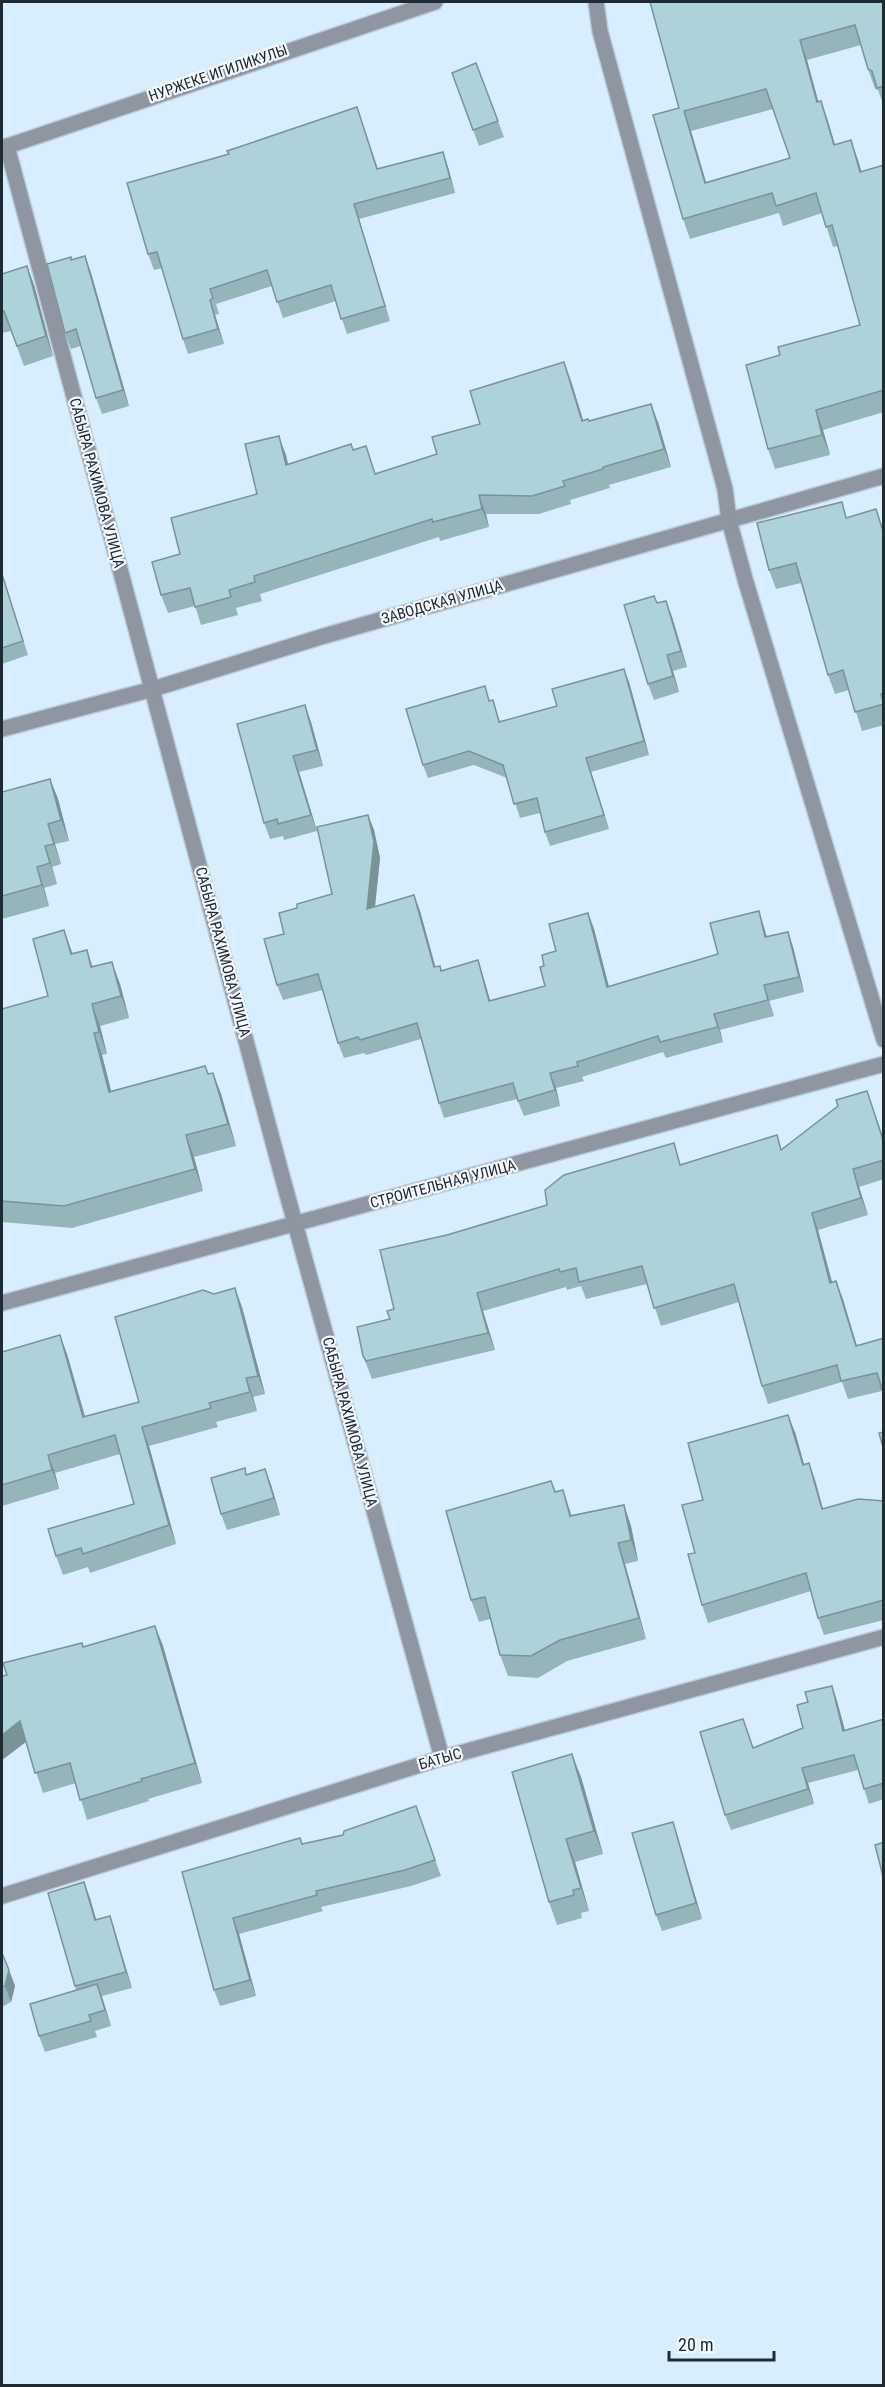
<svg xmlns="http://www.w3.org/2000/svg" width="885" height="2387" font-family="'Roboto Condensed',sans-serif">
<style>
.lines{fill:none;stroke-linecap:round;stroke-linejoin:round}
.minor-casing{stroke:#b7cbd9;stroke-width:18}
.minor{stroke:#9095a2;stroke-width:15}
.wall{fill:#96b5bb;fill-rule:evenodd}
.shaded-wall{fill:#7a9398}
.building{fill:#aed2d9;stroke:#7a9398;stroke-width:1.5;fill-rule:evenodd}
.labels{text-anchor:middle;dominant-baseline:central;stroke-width:4.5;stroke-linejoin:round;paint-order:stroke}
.street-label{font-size:15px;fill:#202a32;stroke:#f3f9fd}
</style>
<rect width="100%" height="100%" fill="#d8eefe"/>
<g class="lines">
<g class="minor-casing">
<g id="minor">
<polyline points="596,2 600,31 725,489 729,520 745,579 884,1040"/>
<polyline points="7,146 282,1176 442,1758"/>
<polyline points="2,148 435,2"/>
<polyline points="2,729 153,689 324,636 884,476"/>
<polyline points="2,1303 884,1064"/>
<polyline points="2,1896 442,1758 884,1637"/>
</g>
</g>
<use href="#minor" class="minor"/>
</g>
<g class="wall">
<path d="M650 2H884V106L878 90 875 89 868 69 861 45 807 60 818 102 821 101 835 145 858 160 861 172 884 165V412L823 430 830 455 775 469 768 449 780 355 860 325 838 246 833 247 822 213 783 226 779 213 690 239 683 219 679 108ZM773 109 790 158 706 182 691 131Z"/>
<polygon points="452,73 498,121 504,137 479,146"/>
<polygon points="357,107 378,169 448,167 455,193 359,219 390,321 347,334 336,301 283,318 272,286 216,304 219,314 215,315 224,344 188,354 183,339 162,268 154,270 148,254 229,154"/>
<polygon points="85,256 91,273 129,406 102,414 96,398 81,346 71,349 65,333 72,260"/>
<polygon points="27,266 34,285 53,356 24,366 11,331 2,333 2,274"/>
<polygon points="571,381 583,421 658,422 671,467 609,485 610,488 570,500 571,504 539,514 486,514 489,527 440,541 439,537 260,594 262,601 236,608 238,615 201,625 195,606 168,613 161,595 180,554 257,494 286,455 288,464 353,450 376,474 437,454 480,424"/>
<polygon points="847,518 884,528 884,725 862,731 849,690 835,694 828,675 801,583 776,589 769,570"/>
<polygon points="2,573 28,655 2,664"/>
<polygon points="666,601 672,617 687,667 673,671 679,692 654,700 648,684 657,603"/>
<polygon points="629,682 649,755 591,772 609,829 550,846 545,832 540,813 520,818 507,778 474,765 428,778 423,765 490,701 493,700 500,722 557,706"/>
<polygon points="311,722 323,766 299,772 317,831 284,840 283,836 270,839 264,823 237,724"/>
<polygon points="50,779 58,799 69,841 55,844 61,864 52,867 57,884 44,888 49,906 2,919 2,792"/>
<polygon points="368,815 374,830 380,858 375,907 414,895 420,911 435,967 440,966 442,971 483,976 490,1001 545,986 544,966 588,913 594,929 609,987 718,954 764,927 767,937 788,932 793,947 804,992 769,1001 774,1016 720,1030 723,1042 666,1058 663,1052 582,1077 584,1081 556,1088 560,1106 524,1116 517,1099 444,1118 439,1103 421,1039 366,1055 364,1053 344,1058 338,1043 323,990 283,1000 277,985 284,934 297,908 332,894"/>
<polygon points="87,950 93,967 120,984 129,1018 100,1026 107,1054 102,1055 111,1091 213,1073 221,1094 236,1146 194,1157 203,1191 72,1228 2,1222 2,1009 48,996 73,954"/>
<polygon points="867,1091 884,1140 884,1179 859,1187 868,1215 818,1230 832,1282 836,1281 857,1346 884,1338 882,1391 848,1399 842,1382 768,1404 762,1386 739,1302 661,1326 647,1284 586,1299 581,1286 567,1290 566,1287 483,1311 495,1350 372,1379 363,1356 390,1319 394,1309 447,1235 681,1164 782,1149"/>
<polygon points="242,1307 265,1394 253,1397 257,1411 216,1422 218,1427 149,1446 176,1544 90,1573 88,1567 63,1575 56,1556 134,1504 120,1454 55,1473 59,1489 2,1506 2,1352 67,1354 85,1416 139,1402"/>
<polygon points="795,1432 804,1464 809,1463 815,1480 823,1509 884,1501 884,1620 824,1635 818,1618 811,1591 708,1623 702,1605 695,1553 703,1500"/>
<polygon points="265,1469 271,1485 280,1515 227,1530 221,1514 247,1474"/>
<polygon points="555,1492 571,1515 624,1505 631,1526 638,1561 625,1564 646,1639 567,1661 538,1678 508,1676 500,1655 490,1619 479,1622 471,1600"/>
<polygon points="155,1626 163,1646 202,1783 148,1799 149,1801 87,1820 76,1783 43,1793 26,1742 2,1760 2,1676 83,1647"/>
<polygon points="832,1686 837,1701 845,1730 884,1719 884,1799 869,1804 858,1770 808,1783 814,1804 731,1830 725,1815 749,1734 753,1748 803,1728 808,1702"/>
<polygon points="581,1777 603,1854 575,1862 589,1911 581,1913 582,1918 557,1925 549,1902"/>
<polygon points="416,1806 441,1876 411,1886 321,1907 323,1911 239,1934 256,1996 220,2006 214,1990 182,1872 343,1835"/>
<polygon points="678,1838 702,1919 662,1931 656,1915"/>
<polygon points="84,1882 96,1920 110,1916 115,1932 132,1988 102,1996 111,2026 95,2031 97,2037 45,2052 39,2036 76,1990 75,1986"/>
<polygon points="2,1953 15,1986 11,2002 2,2007"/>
</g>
<g class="shaded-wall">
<polygon points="800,40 807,60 824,122 817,102"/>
<polygon points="821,101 828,121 841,165 834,145"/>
<polygon points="684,111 691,131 712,203 705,183"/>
<polygon points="851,140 858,160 868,192 860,172"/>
<polygon points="443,152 448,167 455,193 450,178"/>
<polygon points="354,204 359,219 390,321 385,306"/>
<polygon points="85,256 91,273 129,406 123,390"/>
<polygon points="27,266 34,285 53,356 46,336"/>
<polygon points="210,300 215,315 224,344 218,329"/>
<polygon points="564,362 571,381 589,439 582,421"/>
<polygon points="651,404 658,422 671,467 664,449"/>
<polygon points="816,410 823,430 830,455 822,435"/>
<polygon points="279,436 286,455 292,484 286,465"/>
<polygon points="479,495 486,514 489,527 482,509"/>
<polygon points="666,601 672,617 687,667 681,651"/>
<polygon points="667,655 673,671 679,692 673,676"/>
<polygon points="624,669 629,682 649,755 644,741"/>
<polygon points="305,705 311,722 323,766 317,750"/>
<polygon points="293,756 299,772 317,831 311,815"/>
<polygon points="586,758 591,772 609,829 604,815"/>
<polygon points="50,779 58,799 69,841 61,820"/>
<polygon points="368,815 374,830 380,858 373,925 367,909"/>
<polygon points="48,824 55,844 61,864 54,844"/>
<polygon points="45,846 52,867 57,884 50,863"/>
<polygon points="37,867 44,888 49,906 42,885"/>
<polygon points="414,895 420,911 440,983 434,967"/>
<polygon points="759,911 764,927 771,953 765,937"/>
<polygon points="588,913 594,929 613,1003 607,987"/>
<polygon points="64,930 72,952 79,976 71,954"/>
<polygon points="788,932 793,947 804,992 799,977"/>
<polygon points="478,960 483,976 495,1017 489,1001"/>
<polygon points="112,962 120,984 129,1018 121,996"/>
<polygon points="764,985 769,1001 774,1016 768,1000"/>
<polygon points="92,1004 100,1026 107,1054 99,1032"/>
<polygon points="714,1014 720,1030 723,1042 718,1027"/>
<polygon points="94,1033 102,1055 117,1114 109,1092"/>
<polygon points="213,1073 221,1094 236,1146 228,1124"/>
<polygon points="550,1073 556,1088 560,1106 555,1090"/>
<polygon points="867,1091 884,1140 884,1143"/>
<polygon points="186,1135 194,1157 203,1191 195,1169"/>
<polygon points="853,1169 859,1187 868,1215 861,1198"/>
<polygon points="812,1213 818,1230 837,1301 830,1283"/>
<polygon points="836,1281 843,1299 862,1363 856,1346"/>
<polygon points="235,1288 242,1307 265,1394 258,1376"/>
<polygon points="477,1293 483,1311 495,1350 488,1333"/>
<polygon points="60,1335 67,1354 90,1435 83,1417"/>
<polygon points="246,1378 253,1397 257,1411 250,1392"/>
<polygon points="788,1415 795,1432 809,1482 803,1465"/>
<polygon points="142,1427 149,1446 176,1544 169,1525"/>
<polygon points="48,1455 55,1473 59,1489 52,1470"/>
<polygon points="809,1463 815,1480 828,1527 822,1509"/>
<polygon points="265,1469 271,1485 280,1515 274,1498"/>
<polygon points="563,1490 570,1511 577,1537 570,1516"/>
<polygon points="624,1505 631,1526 638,1561 631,1540"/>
<polygon points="618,1543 625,1564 646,1639 639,1618"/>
<polygon points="155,1626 163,1646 202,1783 195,1763"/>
<polygon points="832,1686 837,1701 849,1746 843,1731"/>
<polygon points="20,1721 27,1741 2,1760 2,1735"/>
<polygon points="572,1754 581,1777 603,1854 594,1831"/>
<polygon points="802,1768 808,1783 814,1804 808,1789"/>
<polygon points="673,1822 678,1838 702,1919 696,1903"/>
<polygon points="566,1839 575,1862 589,1911 581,1888"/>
<polygon points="84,1882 90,1898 101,1936 95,1920"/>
<polygon points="110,1916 115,1932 132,1988 126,1972"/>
<polygon points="233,1918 239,1934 256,1996 250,1980"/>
<polygon points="9,1970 15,1986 11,2002 5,1986"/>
<polygon points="97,1984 103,2001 111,2026 105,2010"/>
</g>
<g class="building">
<path d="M650 2H884V86L877 88 872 71 868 69 855 25 800 40 817 102 821 101 834 145 851 140 860 172 884 165V390L816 410 822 435 768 449 746 365 780 355 778 347 860 325 832 225 826 227 816 193 776 206 772 193 683 219 653 115 679 108ZM766 89 790 158 705 183 684 111Z"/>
<polygon points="476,63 498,121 473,130 452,73"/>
<polygon points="357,107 377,169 443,152 450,178 354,204 385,306 341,319 331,285 277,302 267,270 210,289 213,298 210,300 218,329 183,339 157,252 148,254 127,183 229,154 227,151"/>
<polygon points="85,256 123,390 96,398 76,329 65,333 47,264 71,257 71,260"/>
<polygon points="27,266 46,336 17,346 4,311 2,312 2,274"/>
<polygon points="564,362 582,421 588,419 589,421 651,404 664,449 603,467 603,469 563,481 565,486 532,496 479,495 482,509 433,522 432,519 254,576 255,582 229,590 231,597 195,607 190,588 161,595 152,562 180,554 171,518 257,494 245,444 279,436 286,465 351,444 353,450 366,446 375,474 437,454 432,437 480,424 470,391"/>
<polygon points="842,502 846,518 876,509 882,528 884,528 884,693 881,694 884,704 855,712 843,670 828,675 796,563 769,570 757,523"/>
<polygon points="2,574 23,641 2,648"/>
<polygon points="654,596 657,603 666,601 681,651 667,655 673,676 648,684 624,605"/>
<polygon points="624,669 644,741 586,758 604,815 545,832 537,798 514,804 503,765 469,751 423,765 406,709 485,686 489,701 493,700 499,722 557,706 552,689"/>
<polygon points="305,705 317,750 293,756 311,815 278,824 277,819 264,823 237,724"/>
<polygon points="50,779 61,820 48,824 54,844 45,846 50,863 37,867 42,885 2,896 2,792"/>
<polygon points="368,815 374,842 367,909 414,895 434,967 440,966 441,971 478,960 489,1001 545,986 540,967 544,966 542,955 556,951 549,924 588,913 607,987 718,954 710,923 759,911 765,937 788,932 799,977 764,985 768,1000 714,1014 718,1027 660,1042 658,1036 577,1062 578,1066 550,1073 555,1090 518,1101 513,1083 439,1103 417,1023 360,1040 358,1037 338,1043 318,974 277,985 264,939 284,934 279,913 297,908 297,904 332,894 317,827"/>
<polygon points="64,930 71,954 87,950 91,967 112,962 121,996 92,1004 99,1032 94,1033 109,1092 205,1066 208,1074 213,1073 228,1124 186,1135 195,1169 64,1206 2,1201 2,1009 48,996 33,939"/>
<polygon points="867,1091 884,1143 884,1160 853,1169 861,1198 812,1213 830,1283 836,1281 856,1346 884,1338 884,1395 877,1373 841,1381 837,1365 762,1386 734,1284 654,1308 642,1266 579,1282 576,1268 560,1272 559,1269 477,1293 488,1333 366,1361 363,1356 357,1327 390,1319 387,1311 394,1309 380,1250 447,1235 547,1205 545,1190 564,1175 674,1143 680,1165 777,1135 781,1150 838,1106 836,1100"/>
<polygon points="235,1288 258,1376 246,1378 250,1392 209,1403 211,1408 142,1427 169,1525 83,1554 81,1548 56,1556 48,1529 134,1504 115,1435 48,1455 52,1470 2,1485 2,1352 60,1335 83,1417 139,1402 115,1317 203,1290 214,1294"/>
<polygon points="788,1415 803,1465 809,1463 822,1509 858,1499 884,1501 884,1600 818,1618 806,1573 702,1605 688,1554 695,1553 682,1505 703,1500 688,1443"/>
<polygon points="884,1432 884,1451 879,1433"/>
<polygon points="245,1468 246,1475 265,1469 274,1498 221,1514 211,1478"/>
<polygon points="551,1481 555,1492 563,1490 570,1516 624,1505 631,1540 618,1543 639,1618 560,1640 531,1656 500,1655 485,1597 471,1600 446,1511"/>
<polygon points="155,1626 195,1763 141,1779 142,1781 80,1800 70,1763 35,1773 20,1721 2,1735 2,1676 7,1675 3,1663 82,1643 83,1647"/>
<polygon points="832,1686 843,1731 884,1719 884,1783 864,1789 854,1755 802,1768 808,1789 725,1815 700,1732 743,1719 753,1748 803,1728 797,1705 808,1702 805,1692"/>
<polygon points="572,1754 594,1831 566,1839 581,1888 573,1890 574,1895 549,1902 512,1772"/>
<polygon points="416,1806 435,1860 405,1870 316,1891 317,1895 233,1918 250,1980 214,1990 182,1872 300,1838 302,1844 343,1835 344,1831"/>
<polygon points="673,1822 696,1903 656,1915 632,1833"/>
<polygon points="884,1842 884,1880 875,1845"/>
<polygon points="84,1882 95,1920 110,1916 126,1972 75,1986 48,1893"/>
<polygon points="2,1953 9,1970 5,1986 2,1987"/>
<polygon points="97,1984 105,2010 89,2015 91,2021 39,2036 30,2004"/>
</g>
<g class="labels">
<g class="street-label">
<text transform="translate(218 73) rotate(-19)">НУРЖЕКЕ ИГИЛИКУЛЫ</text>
<text transform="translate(97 483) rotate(75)">САБЫРА РАХИМОВА УЛИЦА</text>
<text transform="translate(442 602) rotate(-16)">ЗАВОДСКАЯ УЛИЦА</text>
<text transform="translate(223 952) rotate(75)">САБЫРА РАХИМОВА УЛИЦА</text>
<text transform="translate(443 1184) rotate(-15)">СТРОИТЕЛЬНАЯ УЛИЦА</text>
<text transform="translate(350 1422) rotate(75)">САБЫРА РАХИМОВА УЛИЦА</text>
<text transform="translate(440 1759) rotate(-16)">БАТЫС</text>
</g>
</g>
<rect width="885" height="2387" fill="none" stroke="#202a32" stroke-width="6"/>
<path d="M669 2351v9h105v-9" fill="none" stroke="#202a32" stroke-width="3"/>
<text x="678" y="2351" font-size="18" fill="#202a32" stroke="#f3f9fd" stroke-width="4.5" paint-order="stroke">20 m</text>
</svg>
